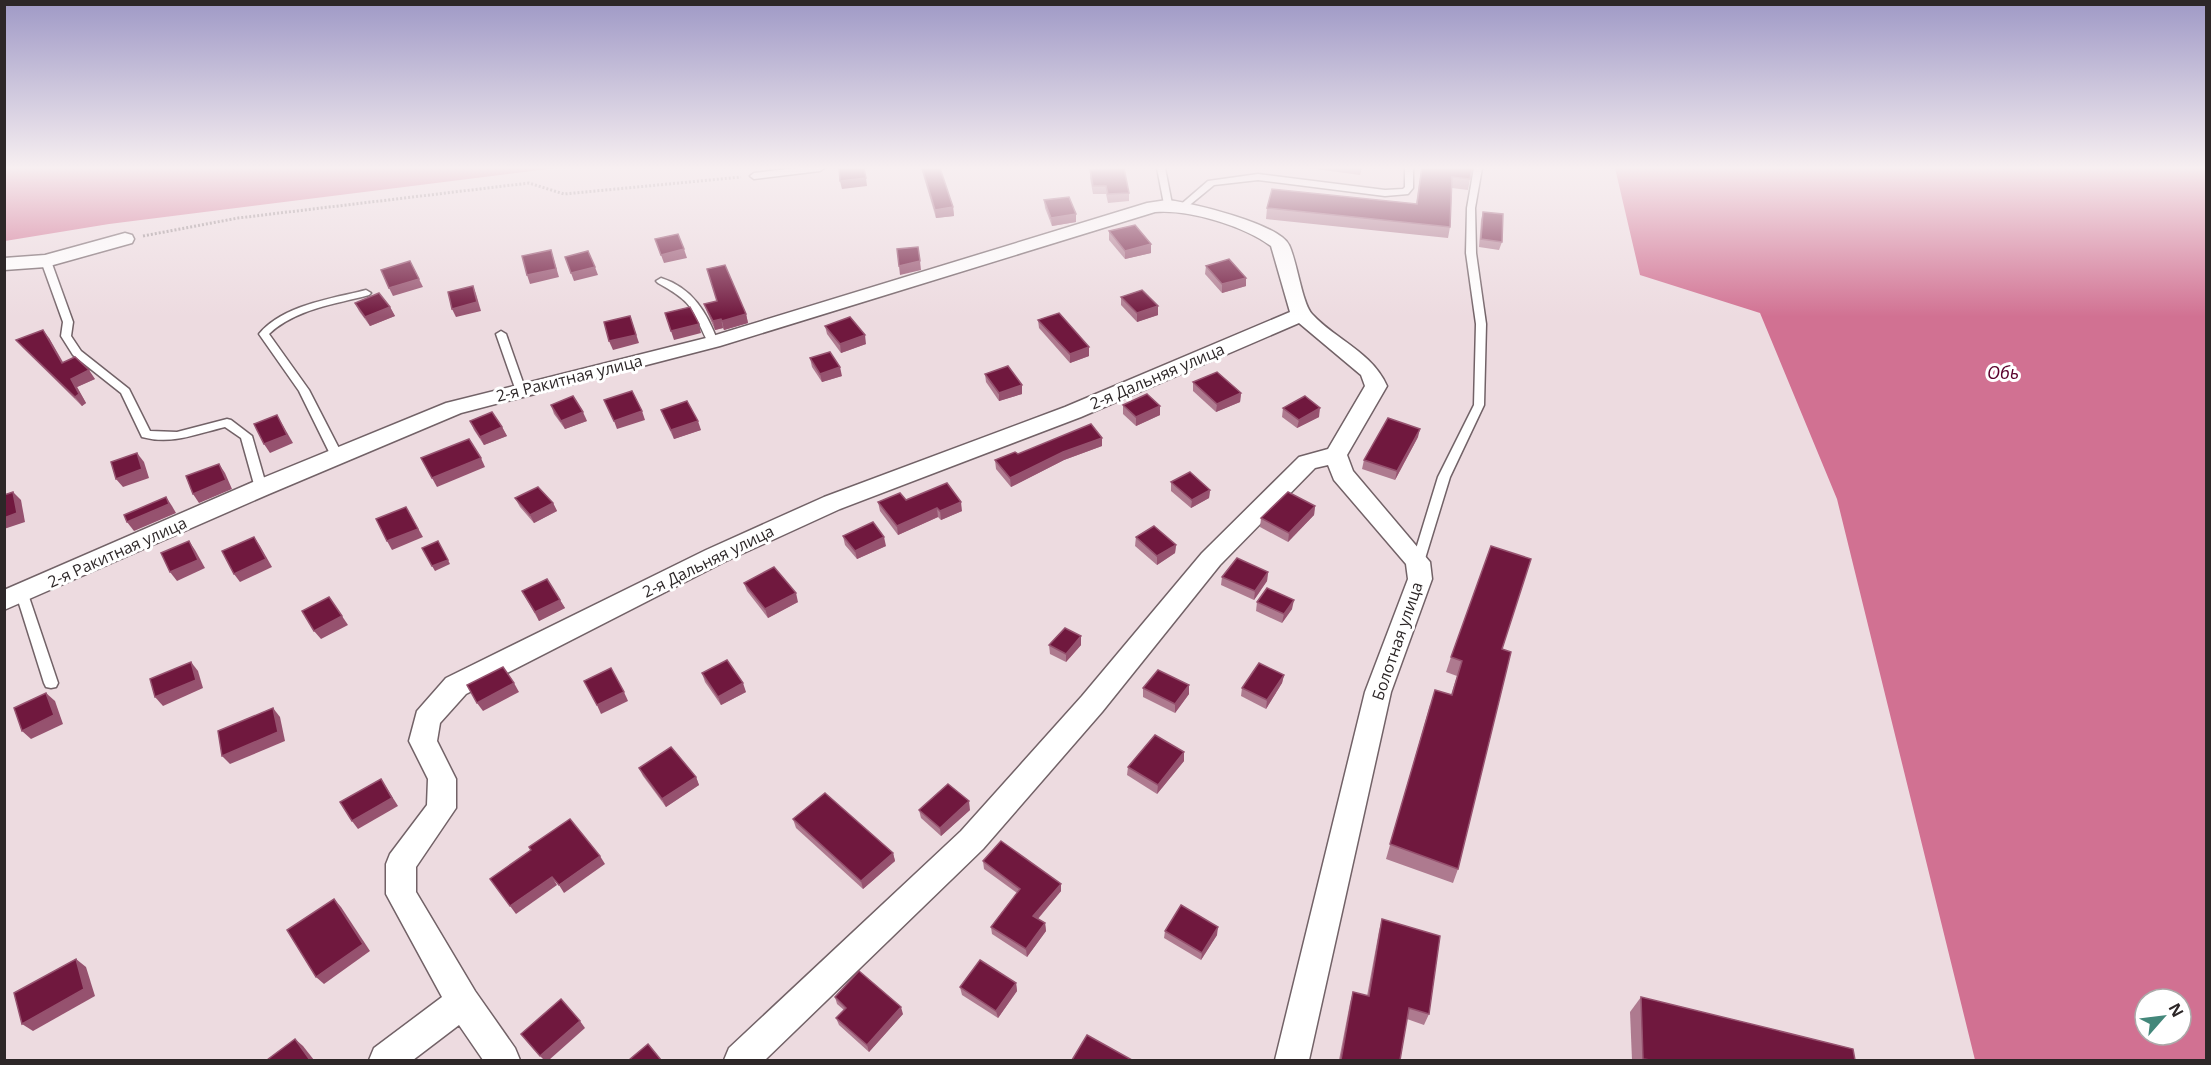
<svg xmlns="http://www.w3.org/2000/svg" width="2211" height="1065" font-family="'Open Sans',sans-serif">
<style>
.water{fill:#d17192;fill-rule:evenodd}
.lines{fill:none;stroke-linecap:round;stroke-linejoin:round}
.service-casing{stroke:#726267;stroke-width:3}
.minor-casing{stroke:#726267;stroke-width:3}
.path{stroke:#94888b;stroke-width:3;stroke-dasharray:2 2;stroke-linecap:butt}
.service{fill:#fff;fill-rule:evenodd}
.minor{fill:#fff;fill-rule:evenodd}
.wall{fill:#ae7a8f}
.shaded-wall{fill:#96526f}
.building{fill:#70183e;stroke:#96526f;stroke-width:1.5}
.labels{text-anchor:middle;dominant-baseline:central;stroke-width:6;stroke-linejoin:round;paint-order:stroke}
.street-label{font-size:16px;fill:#2d2728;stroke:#fff}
.water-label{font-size:18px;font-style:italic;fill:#59002b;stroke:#fff}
</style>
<rect width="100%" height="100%" fill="#eddbe0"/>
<g class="water">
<polygon points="5,168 556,168 109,224 5,241"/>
<path d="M1615 168H2206V1060H1975L1837 499 1760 313 1640 275ZM2145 999H2181V1035H2145Z"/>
</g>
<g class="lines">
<g class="service-casing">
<g id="service">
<polygon points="796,168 824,168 820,171 754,179 750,176 754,173"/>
<polygon points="1157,168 1165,168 1172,204 1171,206 1168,207 1164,204"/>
<polygon points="1405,168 1413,168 1413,188 1408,194 1385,196 1258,180 1214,185 1186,208 1183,209 1179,206 1208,181 1258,174 1385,190 1403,189 1405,187"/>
<polygon points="1474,168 1482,168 1475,208 1476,253 1486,324 1484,405 1450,477 1424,562 1422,565 1414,565 1412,562 1438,477 1474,405 1476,324 1466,253 1467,208"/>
<path d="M46 258 51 261 73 322 71 336 81 351 129 389 150 431 177 432 227 419 231 420 252 436 267 488 265 491H257L255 488 241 438 225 427C196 434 172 445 142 437L121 393 73 355 61 336 63 322 41 261Z"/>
<path d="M661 278C693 288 707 313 718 342L717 344H709C691 309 696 304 658 283L656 281Z"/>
<path d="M366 290 371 293 369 295C336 304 295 309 269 334L309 390 344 458 338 462 332 458 299 391 259 334C283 305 331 299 366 290Z"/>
<polygon points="501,331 506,334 526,391 525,393 521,394 516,391 496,334"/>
<polygon points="22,589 26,591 28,594 58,683 56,687 51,688 46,687 44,683 16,594 18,591"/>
</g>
</g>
<g class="minor-casing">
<g id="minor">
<path d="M1167 200C1189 202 1280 224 1289 245 1297 261 1302 303 1312 314 1336 340 1372 352 1387 386L1347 455 1353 471 1430 562 1432 579 1391 692 1309 1060H1275L1365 692 1408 579 1406 564 1334 480 1328 465 1315 468 1220 565 1102 712 983 849 765 1060H724L729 1048 961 831 1082 696 1202 553 1299 457 1328 449 1365 386 1361 375 1299 323 1081 417 840 509 724 562 466 694 440 723 437 741 456 779V808L416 867V892L475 991 515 1048 520 1060H483L459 1025 413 1060H369L374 1048 442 997 386 894V864L390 854 427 805 428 779 409 741 417 711 446 678 706 550 824 497 1065 407 1290 312 1271 246C1244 226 1189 209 1155 212L720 346 461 413 269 494 4 610V590L253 482 446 403 706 338 1147 203Z"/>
<polygon points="125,233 132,235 134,239 132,243 46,267 4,270 4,258 45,255"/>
</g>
</g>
<polyline class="path" points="143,236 238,218 529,183 564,194 741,177"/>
<use href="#service" class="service"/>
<use href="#minor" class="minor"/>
</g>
<g class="wall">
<polygon points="921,168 940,168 953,207 954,216 936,218"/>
<polygon points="1308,168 1362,168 1360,175"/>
<polygon points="1421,168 1472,168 1468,190 1452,188 1450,227 1448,238 1266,219 1267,208 1416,204"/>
<polygon points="1090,170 1129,193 1129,201 1108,203 1106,194 1093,194 1090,178"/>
<polygon points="1044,200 1076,222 1052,226 1045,208"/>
<polygon points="1483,212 1502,242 1499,250 1479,247 1481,220"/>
<polygon points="1109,231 1151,253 1125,259 1109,240"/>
<polygon points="1206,266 1246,286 1222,293 1205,274"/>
<polygon points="1121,297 1158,306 1158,315 1137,322 1121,305"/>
<polygon points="355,303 390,307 395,316 370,326 359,311"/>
<polygon points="704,304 746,314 748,323 724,330 723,328 715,330 707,312"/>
<polygon points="1038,320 1089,356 1070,363 1039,328"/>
<polygon points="825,326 866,344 841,353 827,334"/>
<polygon points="49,338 63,362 95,379 77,387 86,403 82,406 23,348 16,340"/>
<polygon points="810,358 842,376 822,382 812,367"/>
<polygon points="985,374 1022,394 999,401 986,382"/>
<polygon points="1193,382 1241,393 1240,402 1216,412 1193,391"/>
<polygon points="551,405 587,421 565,429 554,414"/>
<polygon points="1123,405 1160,406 1160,415 1136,426 1123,414"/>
<polygon points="1283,408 1319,417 1297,428 1282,417"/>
<polygon points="661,410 701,430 674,439 664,418"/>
<polygon points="470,421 502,427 507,436 484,445 474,430"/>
<polygon points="1418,437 1395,480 1362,469 1364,460"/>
<polygon points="1102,446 1064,460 1011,487 996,469 995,460 1018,454"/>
<polygon points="1171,482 1210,490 1209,498 1191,508 1171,491"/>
<polygon points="515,498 553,503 557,511 534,523 520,507"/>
<polygon points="906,500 962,511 941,520 938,517 898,535 880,511 878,502"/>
<polygon points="1315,506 1314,515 1288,542 1260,527 1261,518"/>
<polygon points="843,536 886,546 857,559 845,545"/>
<polygon points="1136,537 1176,545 1175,553 1157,565 1135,546"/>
<polygon points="1268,572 1267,581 1254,600 1221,585 1222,577"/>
<polygon points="744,583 798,602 768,618 747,591"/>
<polygon points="522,591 560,600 565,608 539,621"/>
<polygon points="1257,602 1292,609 1282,623 1256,611"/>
<polygon points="1049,645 1081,645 1066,662 1050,654"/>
<polygon points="1502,649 1458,869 1453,883 1386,859 1430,705 1451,695 1457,676 1446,672 1451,657"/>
<polygon points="702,673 746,692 721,705 705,682"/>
<polygon points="1284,675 1282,683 1266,709 1241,696 1242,688"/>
<polygon points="1189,685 1189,694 1175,713 1143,697 1143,688"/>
<polygon points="1184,761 1157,794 1127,775 1128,767"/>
<polygon points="639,768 696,777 699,785 666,807 643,776"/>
<polygon points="919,810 970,810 941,836 921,818"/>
<polygon points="793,819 893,853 895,861 863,889 796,828"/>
<polygon points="983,861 1061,884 1061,891 1038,919 1045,923 1046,931 1027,957 992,934 991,927 1017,893 984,869"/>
<polygon points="1382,919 1429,1014 1424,1025 1407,1019 1400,1060 1339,1060 1350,1003 1353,992 1367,996 1379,931"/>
<polygon points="1165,931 1217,935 1201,960 1164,938"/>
<polygon points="1016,983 1017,991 998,1018 962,995 960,987"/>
<polygon points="835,997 903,1014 869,1052 839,1025 836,1018 844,1010 837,1004"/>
<polygon points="1641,997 1855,1060 1632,1060 1630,1012"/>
</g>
<g class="shaded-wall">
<polygon points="866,178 867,186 842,189 840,181"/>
<polygon points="953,207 954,216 936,218 935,210"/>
<polygon points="1076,214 1076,222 1052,226 1051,218"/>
<polygon points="1151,244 1151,253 1125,259 1125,251"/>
<polygon points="684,249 687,258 664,263 661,255"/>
<polygon points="551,250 559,277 530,284 527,275"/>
<polygon points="920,261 921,270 900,275 899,266"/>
<polygon points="595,267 598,275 574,281 571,273"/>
<polygon points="1246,278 1246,286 1222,293 1222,284"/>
<polygon points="419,279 423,287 393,296 389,288"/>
<polygon points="473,286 476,294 481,311 456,317 452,309"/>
<polygon points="1158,306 1158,315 1137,322 1137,313"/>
<polygon points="390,307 395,316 370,326 365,317"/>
<polygon points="746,314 748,323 724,330 722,321"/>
<polygon points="630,316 639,343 613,350 609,341"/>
<polygon points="721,319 723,328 715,330 713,321"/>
<polygon points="699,324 701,333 674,340 671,331"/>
<polygon points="43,330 49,338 68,372 62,363"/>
<polygon points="865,335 866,344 841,353 840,344"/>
<polygon points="1089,347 1089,356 1070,363 1070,354"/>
<polygon points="840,367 842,376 822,382 820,374"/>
<polygon points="89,370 95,379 77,387 86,403 82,406 75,397 71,379"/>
<polygon points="1022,385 1022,394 999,401 999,393"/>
<polygon points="1241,393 1240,402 1216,412 1217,404"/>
<polygon points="1160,406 1160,415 1136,426 1136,417"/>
<polygon points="1320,408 1319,417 1297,428 1299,420"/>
<polygon points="642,411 645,420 617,429 614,421"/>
<polygon points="583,412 587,421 565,429 561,421"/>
<polygon points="277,415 293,443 270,453 264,444"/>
<polygon points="698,421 701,430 674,439 671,430"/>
<polygon points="502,427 507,436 484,445 480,437"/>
<polygon points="1420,429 1418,437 1395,480 1397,471"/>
<polygon points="1102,438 1102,446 1064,460 1011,487 1010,478 1063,452"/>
<polygon points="137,453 144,462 149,478 123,487 116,479"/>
<polygon points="481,458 485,467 437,487 432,478"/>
<polygon points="219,464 225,473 232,489 199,503 193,494"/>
<polygon points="1210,490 1209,498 1191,508 1192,500"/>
<polygon points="13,492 21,500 25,522 4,529 4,518"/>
<polygon points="166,497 172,506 176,513 134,531 127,522"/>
<polygon points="961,502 962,511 941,520 940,511"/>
<polygon points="553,503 557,511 534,523 530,515"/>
<polygon points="1315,506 1314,515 1288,542 1289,533"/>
<polygon points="406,507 423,537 392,550 387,541"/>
<polygon points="937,508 938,517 898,535 897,526"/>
<polygon points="254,537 260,546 272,567 240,582 234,574"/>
<polygon points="884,537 886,546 857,559 855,551"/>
<polygon points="189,541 195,550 205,568 177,581 170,572"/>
<polygon points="1176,545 1175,553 1157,565 1157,556"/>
<polygon points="448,560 450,564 435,571 432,566"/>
<polygon points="1268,572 1267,581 1254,600 1255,591"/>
<polygon points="796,593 798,602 768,618 765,609"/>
<polygon points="560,600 565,608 539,621 535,612"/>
<polygon points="1294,600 1292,609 1282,623 1284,614"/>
<polygon points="342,616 348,625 321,639 314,631"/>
<polygon points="1081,636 1081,645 1066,662 1066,654"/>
<polygon points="191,662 198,671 203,688 163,706 155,697"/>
<polygon points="1284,675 1282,683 1266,709 1267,700"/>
<polygon points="514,683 519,692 483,711 477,703"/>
<polygon points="743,683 746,692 721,705 718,697"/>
<polygon points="1189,685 1189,694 1175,713 1175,704"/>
<polygon points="624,692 628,701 601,714 597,705"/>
<polygon points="46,693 55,701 63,724 31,739 22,731"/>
<polygon points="273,708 280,717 285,741 230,764 222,756"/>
<polygon points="1184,752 1184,761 1157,794 1158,785"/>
<polygon points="696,777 699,785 666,807 662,799"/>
<polygon points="381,779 398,806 358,829 352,821"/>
<polygon points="969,801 970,810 941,836 940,828"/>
<polygon points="893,853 895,861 863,889 861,881"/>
<polygon points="600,856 605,864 564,893 559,885"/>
<polygon points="552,877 557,885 516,914 510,906"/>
<polygon points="1061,884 1061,891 1034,923 1033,916"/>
<polygon points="334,899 341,907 370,951 324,984 316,977"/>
<polygon points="1045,923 1046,931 1027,957 1026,949"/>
<polygon points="1218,927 1217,935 1201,960 1202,953"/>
<polygon points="76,959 86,967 95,996 33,1031 22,1024"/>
<polygon points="1016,983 1017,991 998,1018 996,1011"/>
<polygon points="901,1007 903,1014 869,1052 867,1045"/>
<polygon points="580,1021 585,1028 549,1060 544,1060 540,1056"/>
<polygon points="295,1039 303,1046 314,1060 310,1060"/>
</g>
<g class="building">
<polygon points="839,168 864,168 866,178 840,181"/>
<polygon points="922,168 940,168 953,207 935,210"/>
<polygon points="1124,168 1129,193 1108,194 1106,186 1093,186 1090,170"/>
<polygon points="1422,168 1472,168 1470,179 1452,177 1450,227 1267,208 1272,189 1417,204"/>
<polygon points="1069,197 1076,214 1051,218 1044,200"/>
<polygon points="1483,212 1503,214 1502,242 1481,239"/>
<polygon points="1135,225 1151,244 1125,251 1109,231"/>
<polygon points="678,234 684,249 661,255 655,239"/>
<polygon points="918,247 920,261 899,266 897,249"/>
<polygon points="551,250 556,269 527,275 522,256"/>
<polygon points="588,251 595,267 571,273 565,257"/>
<polygon points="1229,259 1246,278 1222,284 1206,266"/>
<polygon points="410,261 419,279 389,288 381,270"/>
<polygon points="725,265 746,314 722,321 721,319 713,321 704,304 717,301 707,269"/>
<polygon points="473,286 477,302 452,309 448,292"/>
<polygon points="1142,290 1158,306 1137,313 1121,297"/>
<polygon points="379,293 390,307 365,317 355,303"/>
<polygon points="690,307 699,324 671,331 665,313"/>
<polygon points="1059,313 1089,347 1070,354 1038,320"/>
<polygon points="630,316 636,335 609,341 604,322"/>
<polygon points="850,317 865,335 840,344 825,326"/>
<polygon points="43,330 62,363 75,357 89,370 71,379 79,394 75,397 16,340"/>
<polygon points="830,352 840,367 820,374 810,358"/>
<polygon points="1008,366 1022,385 999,393 985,374"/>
<polygon points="1217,372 1241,393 1217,404 1193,382"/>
<polygon points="632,391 642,411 614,421 604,400"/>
<polygon points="1147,394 1160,406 1136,417 1123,405"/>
<polygon points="573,396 583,412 561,421 551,405"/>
<polygon points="1305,396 1320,408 1299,420 1283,408"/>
<polygon points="687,401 698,421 671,430 661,410"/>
<polygon points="492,412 502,427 480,437 470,421"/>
<polygon points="277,415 287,435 264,444 254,424"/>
<polygon points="1388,418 1420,429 1397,471 1364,460"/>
<polygon points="1091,424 1102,438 1063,452 1010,478 995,460 1015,452 1018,454"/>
<polygon points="469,439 481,458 432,478 421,458"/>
<polygon points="137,453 142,469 116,479 111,462"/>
<polygon points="219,464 226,480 193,494 186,476"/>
<polygon points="1190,472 1210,490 1192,500 1171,482"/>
<polygon points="947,483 961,502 940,511 937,508 897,526 878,502 900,493 906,500"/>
<polygon points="538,487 553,503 530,515 515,498"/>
<polygon points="13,492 17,513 4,518 4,495"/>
<polygon points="1288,492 1315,506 1289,533 1261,518"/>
<polygon points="166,497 169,504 127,522 124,515"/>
<polygon points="406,507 418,529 387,541 376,519"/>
<polygon points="873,522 884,537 855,551 843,536"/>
<polygon points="1154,526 1176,545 1157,556 1136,537"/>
<polygon points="254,537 266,559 234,574 222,551"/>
<polygon points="189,541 198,560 170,572 161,553"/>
<polygon points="438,541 448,560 432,566 422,548"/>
<polygon points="1491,546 1531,559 1502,649 1511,652 1458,869 1390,844 1435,690 1452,695 1462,661 1451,657"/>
<polygon points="1237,558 1268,572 1255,591 1222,577"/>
<polygon points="774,567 796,593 765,609 744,583"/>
<polygon points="547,579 560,600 535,612 522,591"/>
<polygon points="1267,588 1294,600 1284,614 1257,602"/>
<polygon points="329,597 342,616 314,631 302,611"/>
<polygon points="1065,628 1081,636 1066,654 1049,645"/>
<polygon points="727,660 743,683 718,697 702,673"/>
<polygon points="191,662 196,680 155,697 150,679"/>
<polygon points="1259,663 1284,675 1267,700 1242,688"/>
<polygon points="503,667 514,683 477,703 467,685"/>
<polygon points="611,668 624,692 597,705 584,681"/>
<polygon points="1158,670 1189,685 1175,704 1143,688"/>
<polygon points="46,693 54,715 22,731 14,708"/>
<polygon points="273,708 278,732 222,756 218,731"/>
<polygon points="1155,735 1184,752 1158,785 1128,767"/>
<polygon points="671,747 696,777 662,799 639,768"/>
<polygon points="381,779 392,798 352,821 340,802"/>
<polygon points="948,784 969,801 940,828 919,810"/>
<polygon points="825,793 893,853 861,881 793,819"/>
<polygon points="570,819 600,856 559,885 552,877 510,906 490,879 531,850 529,847"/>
<polygon points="1001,841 1061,884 1033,916 1045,923 1026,949 991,927 1020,889 983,861"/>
<polygon points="334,899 363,944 316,977 287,930"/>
<polygon points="1181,905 1218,927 1202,953 1165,931"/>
<polygon points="1382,919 1440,936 1429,1014 1409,1008 1400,1060 1341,1060 1353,992 1369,996"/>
<polygon points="76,959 84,989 22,1024 14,993"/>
<polygon points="980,960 1016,983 996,1011 960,987"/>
<polygon points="859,971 901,1007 867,1045 836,1018 846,1008 835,997"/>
<polygon points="1641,997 1853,1049 1855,1060 1650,1060 1643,1059"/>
<polygon points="561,999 580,1021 540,1056 521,1034"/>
<polygon points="1087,1035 1132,1060 1072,1060"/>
<polygon points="295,1039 310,1060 267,1060"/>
<polygon points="648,1044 661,1060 629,1060"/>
</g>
<linearGradient id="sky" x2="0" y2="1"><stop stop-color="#9f99c6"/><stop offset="0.53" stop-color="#f7eff1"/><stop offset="1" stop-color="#f7eff1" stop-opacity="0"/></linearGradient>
<rect width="2211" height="317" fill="url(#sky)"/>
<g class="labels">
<g class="street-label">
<text transform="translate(1157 376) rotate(-23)">2-я Дальняя улица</text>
<text transform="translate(569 378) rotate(-14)">2-я Ракитная улица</text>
<text transform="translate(117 552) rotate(-24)">2-я Ракитная улица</text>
<text transform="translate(708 561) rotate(-26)">2-я Дальняя улица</text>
<text transform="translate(1397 641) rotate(-71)">Болотная улица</text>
</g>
<g class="water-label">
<text x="2003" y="372">Обь</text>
</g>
</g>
<rect width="2211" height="1065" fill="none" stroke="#2d2728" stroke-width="12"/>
<g transform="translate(2163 1017) rotate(62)"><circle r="28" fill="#ffffff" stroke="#aba9a9" stroke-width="1.5"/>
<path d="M0-4.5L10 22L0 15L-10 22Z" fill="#43877a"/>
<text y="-9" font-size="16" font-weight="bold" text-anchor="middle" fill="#2d2728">N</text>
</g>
</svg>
